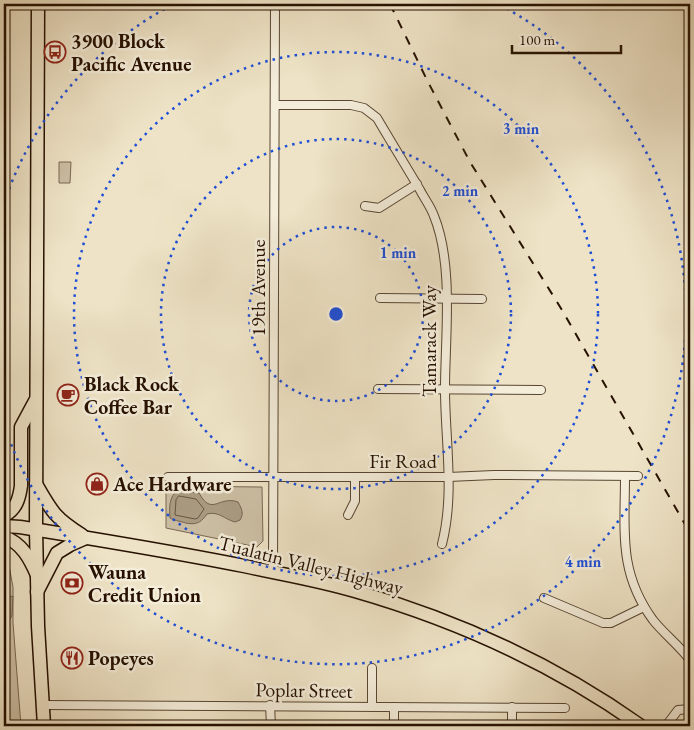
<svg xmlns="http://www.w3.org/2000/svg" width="694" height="730" font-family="'EB Garamond',serif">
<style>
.green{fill:#ccbfa4;stroke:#796852}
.water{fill:#aa9c83;stroke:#75644f}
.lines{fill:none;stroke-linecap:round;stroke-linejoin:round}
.shore{stroke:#685642;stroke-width:1}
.minor-casing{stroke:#584632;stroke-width:10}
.primary-casing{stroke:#261100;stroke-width:15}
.trunk-casing{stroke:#261100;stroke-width:15}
.minor{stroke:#f4edda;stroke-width:8}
.primary{stroke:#eee3c6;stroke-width:12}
.trunk{stroke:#eee3c6;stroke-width:12}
.rail{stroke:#261100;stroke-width:2;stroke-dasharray:9 9;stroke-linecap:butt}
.ring{fill:none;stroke:#1d4ed8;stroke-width:2.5;stroke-dasharray:2.5 5}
.labels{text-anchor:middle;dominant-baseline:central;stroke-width:5;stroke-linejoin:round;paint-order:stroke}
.poi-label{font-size:20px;font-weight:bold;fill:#261100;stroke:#f4edda;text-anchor:start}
.street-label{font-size:20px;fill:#261100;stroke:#f4edda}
.centre{fill:#1d4ed8;stroke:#f4edda;stroke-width:2.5}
.ring-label{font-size:15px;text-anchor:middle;font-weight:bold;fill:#1d4ed8;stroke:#f4edda;stroke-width:5;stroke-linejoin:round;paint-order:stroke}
</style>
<rect width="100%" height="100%" fill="#eee3c6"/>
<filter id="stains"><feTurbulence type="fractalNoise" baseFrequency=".004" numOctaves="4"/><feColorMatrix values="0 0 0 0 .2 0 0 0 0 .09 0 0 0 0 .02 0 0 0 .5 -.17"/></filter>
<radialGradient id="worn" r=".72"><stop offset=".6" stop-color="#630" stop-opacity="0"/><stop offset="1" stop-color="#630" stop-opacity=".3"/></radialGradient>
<g class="green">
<polygon points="59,162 71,162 70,183 59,183"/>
<polygon points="166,486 262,487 263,541 257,547 166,528"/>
<polygon points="8,560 13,587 13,623 21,726 4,726 4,562"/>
</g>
<g class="water">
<path d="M178 491 199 493C212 517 219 495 238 502 242 509 244 514 240 520L235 522C224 519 219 511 207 514 197 529 188 523 174 520L170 518C169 509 169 495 178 491Z"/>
<polygon points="13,596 12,616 4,627 4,603 9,597"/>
</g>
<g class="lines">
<polygon class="shore" points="179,496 196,499 204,509 198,518 195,519 175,515 176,500"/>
<g class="minor-casing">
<g id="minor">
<polyline points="320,4 323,5"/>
<path d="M275 105H351L364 108 377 118C391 142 406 166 420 190 424 198 431 207 434 216 454 265 445 337 445 389 445 440 455 493 442 544"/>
<polyline points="365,206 379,208 417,184"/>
<polyline points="380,298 482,299"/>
<polyline points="378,389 541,390"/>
<path d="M625 476C625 531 618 572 653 620 664 634 679 645 690 660"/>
<polyline points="168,477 448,477 494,475 638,476"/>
<polyline points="348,515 355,501 355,477"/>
<polyline points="273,572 275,4"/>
<polyline points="544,598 603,623 611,623 644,607"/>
<polyline points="43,705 565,708"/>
<polyline points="270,705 271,726"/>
<polyline points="372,707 372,668"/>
<polyline points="394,726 394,707"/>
<polyline points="512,726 512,707"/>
<polyline points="666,726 678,710 690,709"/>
</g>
</g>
<g class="primary-casing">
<polyline id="primary" points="36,529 38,626 44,726"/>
</g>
<g class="trunk-casing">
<g id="trunk">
<path d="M36 484C52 512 55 518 82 535"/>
<path d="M4 516C16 509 19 500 21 486V427L35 401"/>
<path d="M4 526 20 527C95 539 169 551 244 566 281 574 318 580 355 591 456 620 555 665 641 726"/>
<polyline points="36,529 38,4"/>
<path d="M4 537C22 543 30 559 37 575"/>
<polyline points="37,592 57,553 70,545 86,538"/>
</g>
</g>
<use href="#minor" class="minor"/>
<use href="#primary" class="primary"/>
<use href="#trunk" class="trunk"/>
<polyline class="rail" points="390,4 428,82 470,162 562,310 690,533"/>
</g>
<g class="ring">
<circle cx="336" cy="314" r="87"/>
<circle cx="336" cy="314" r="175"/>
<circle cx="336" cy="314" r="262"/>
<path d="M4 203A350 350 0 0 1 172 5M500 5A350 350 0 1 1 4 425"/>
</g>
<defs>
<g id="bus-ring" transform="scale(1.125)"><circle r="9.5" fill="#f4edda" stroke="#8f2418" stroke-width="1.5"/><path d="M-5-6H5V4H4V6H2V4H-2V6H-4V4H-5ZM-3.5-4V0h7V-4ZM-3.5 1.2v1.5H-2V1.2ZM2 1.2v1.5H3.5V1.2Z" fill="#8f2418"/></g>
<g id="cafe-ring" transform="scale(1.125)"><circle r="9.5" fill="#f4edda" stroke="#8f2418" stroke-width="1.5"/><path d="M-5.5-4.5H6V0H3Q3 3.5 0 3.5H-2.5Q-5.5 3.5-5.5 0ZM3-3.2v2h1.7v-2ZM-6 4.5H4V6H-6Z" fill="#8f2418"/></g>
<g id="shop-ring" transform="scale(1.125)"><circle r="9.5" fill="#f4edda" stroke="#8f2418" stroke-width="1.5"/><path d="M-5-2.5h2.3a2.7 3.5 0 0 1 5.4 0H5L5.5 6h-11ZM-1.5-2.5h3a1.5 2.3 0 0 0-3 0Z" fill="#8f2418"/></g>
<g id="bank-ring" transform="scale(1.125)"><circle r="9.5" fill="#f4edda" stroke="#8f2418" stroke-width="1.5"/><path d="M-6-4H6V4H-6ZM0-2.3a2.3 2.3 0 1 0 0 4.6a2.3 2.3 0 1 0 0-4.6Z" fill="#8f2418"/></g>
<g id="restaurant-ring" transform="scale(1.125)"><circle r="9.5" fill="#f4edda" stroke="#8f2418" stroke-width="1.5"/><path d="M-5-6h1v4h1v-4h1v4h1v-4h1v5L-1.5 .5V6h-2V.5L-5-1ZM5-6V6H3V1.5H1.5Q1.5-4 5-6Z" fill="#8f2418"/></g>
</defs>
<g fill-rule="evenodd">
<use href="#bus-ring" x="55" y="52"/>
<use href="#cafe-ring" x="68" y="395"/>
<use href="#shop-ring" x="97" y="484"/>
<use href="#bank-ring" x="72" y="583"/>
<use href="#restaurant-ring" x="72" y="658"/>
</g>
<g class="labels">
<g class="poi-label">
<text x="71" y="41">3900 Block<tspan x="71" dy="23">Pacific Avenue</tspan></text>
<text x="84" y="384">Black Rock<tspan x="84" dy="23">Coffee Bar</tspan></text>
<text x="113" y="484">Ace Hardware</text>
<text x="88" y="572">Wauna<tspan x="88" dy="23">Credit Union</tspan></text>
<text x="88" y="658">Popeyes</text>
</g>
<g class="street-label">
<text transform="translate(258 288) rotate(-90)">19th Avenue</text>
<text transform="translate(429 341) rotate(-90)">Tamarack Way</text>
<text x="403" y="461">Fir Road</text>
<text transform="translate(311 565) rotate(14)">Tualatin Valley Highway</text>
<text transform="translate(304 690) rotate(1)">Poplar Street</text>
</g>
</g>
<circle cx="336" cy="314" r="8" class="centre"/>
<g class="ring-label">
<text x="521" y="134">3 min</text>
<text x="460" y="196">2 min</text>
<text x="398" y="258">1 min</text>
<text x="583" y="567">4 min</text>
</g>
<rect width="694" height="730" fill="none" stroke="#eee3c6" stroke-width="20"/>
<rect x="5" y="5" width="684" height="720" fill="none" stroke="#261100" stroke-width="2.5"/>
<rect x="10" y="10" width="674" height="710" fill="none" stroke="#261100"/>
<path d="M512 45v8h109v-8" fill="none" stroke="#261100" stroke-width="2.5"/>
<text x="519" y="45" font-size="15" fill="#261100" stroke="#f4edda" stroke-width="4" paint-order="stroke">100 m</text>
<rect width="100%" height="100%" filter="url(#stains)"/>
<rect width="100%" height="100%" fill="url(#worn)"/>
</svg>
